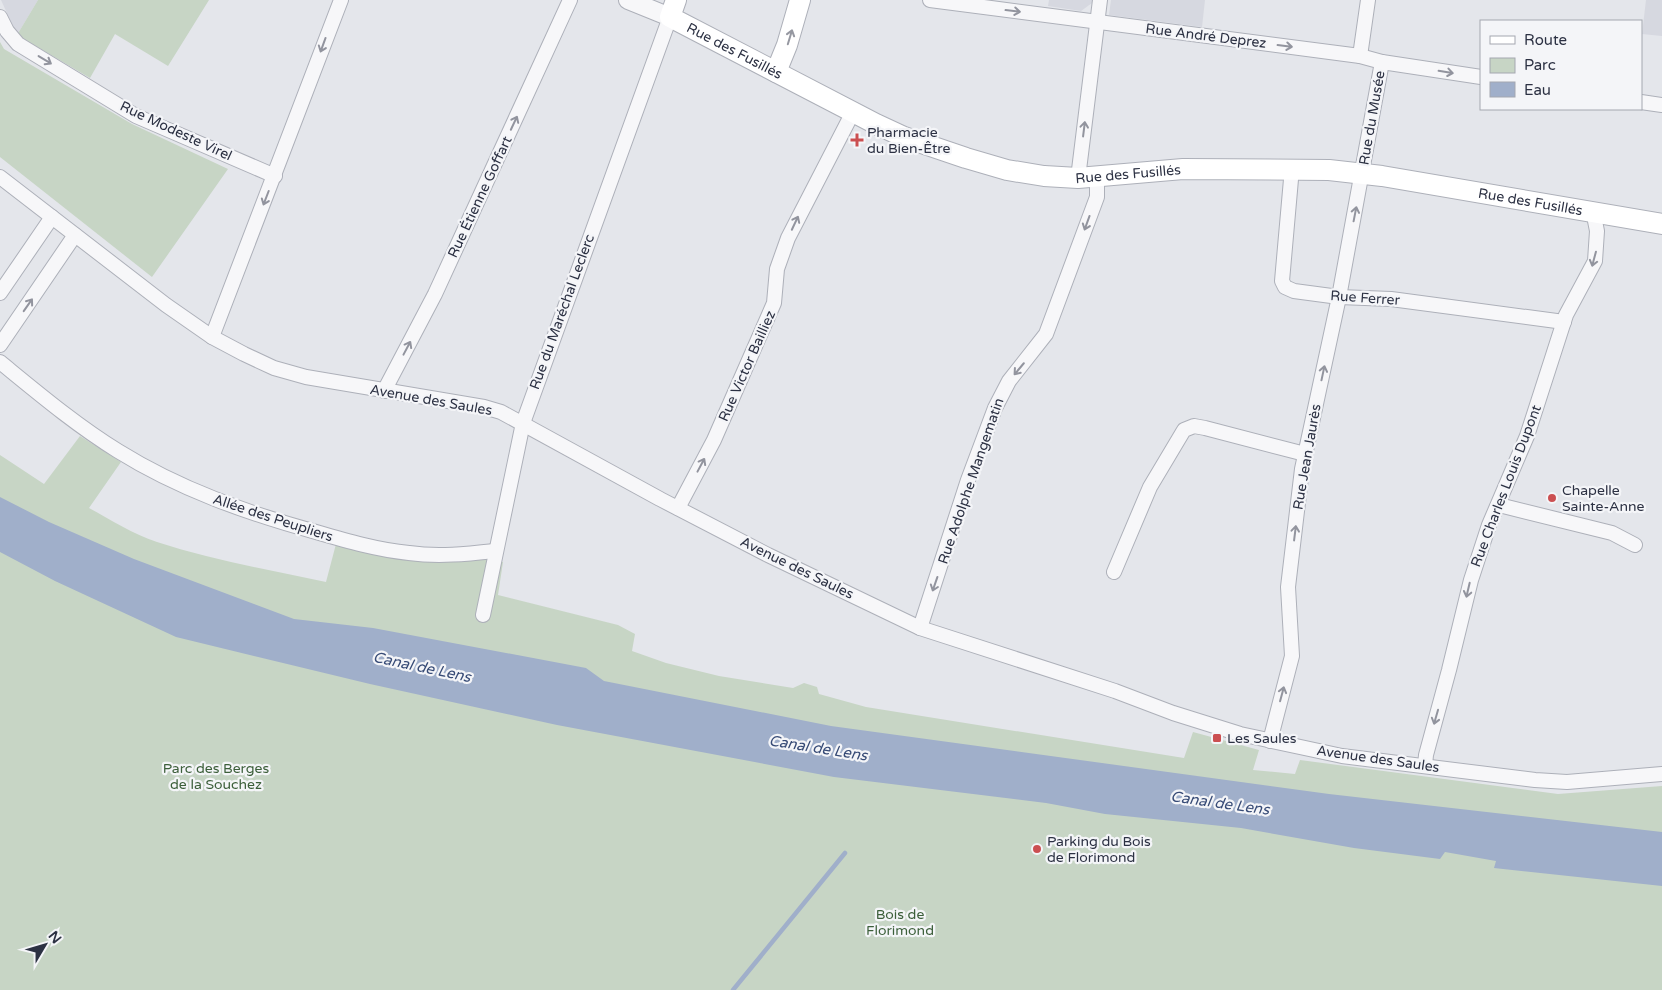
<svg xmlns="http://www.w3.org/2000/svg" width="1662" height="990" font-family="'Varela Round',sans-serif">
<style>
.built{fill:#d6d8e0}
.green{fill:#c7d5c5}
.water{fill:#a0afca}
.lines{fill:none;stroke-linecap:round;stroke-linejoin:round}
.stream{stroke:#a0afca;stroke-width:4.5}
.minor-casing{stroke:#adb0b9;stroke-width:16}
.tertiary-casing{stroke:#adb0b9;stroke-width:20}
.secondary-casing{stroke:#adb0b9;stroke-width:22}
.minor{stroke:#f7f7f9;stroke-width:14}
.tertiary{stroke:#f7f7f9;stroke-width:18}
.secondary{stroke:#fff;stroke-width:20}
.oneway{stroke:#92949e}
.oneway2{stroke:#9698a1}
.poi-dot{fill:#cb4f51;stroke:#f4f5f8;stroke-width:2}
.labels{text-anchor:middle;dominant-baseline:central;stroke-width:4.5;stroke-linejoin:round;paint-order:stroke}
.street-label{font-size:14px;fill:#2c3143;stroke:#f4f5f8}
.poi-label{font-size:14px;fill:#2c3143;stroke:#f4f5f8;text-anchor:start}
.park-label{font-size:14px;fill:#3c5f3a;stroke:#f4f5f8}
.water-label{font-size:15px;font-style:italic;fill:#374b76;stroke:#f4f5f8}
</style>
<rect width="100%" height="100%" fill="#e4e6eb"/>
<g class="built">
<polygon points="1,0 38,0 17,35"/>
<polygon points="1049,0 1092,0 1092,3 1081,11 1048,6"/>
<polygon points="1111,0 1205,0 1202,27 1109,15"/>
<polygon points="1646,0 1662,0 1662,36 1642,34"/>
</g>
<g class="green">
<polygon points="38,0 209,0 168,66 115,34 90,78 17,35"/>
<polygon points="0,42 4,49 132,124 228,169 152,277 0,157"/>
<path d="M80 436 121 462 89 508C111 520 133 534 157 542 212 560 270 570 326 582L336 544 406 560 428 561 480 558 503 562 498 595 618 625 635 634 632 651 666 663 719 676 793 688 804 683 817 687 819 694 866 707 1184 758 1193 732 1259 750 1253 770 1295 774 1300 760 1558 794 1662 786V990H0V455L44 484Z"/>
</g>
<polygon class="water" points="0,497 49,522 134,559 294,619 373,628 586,668 604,681 831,726 1329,794 1662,832 1662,886 1494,868 1496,861 1445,852 1440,859 1354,848 1241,828 1105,814 1046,803 834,777 557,725 370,684 176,637 55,581 0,552"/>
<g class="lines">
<polyline class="stream" points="733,990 845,853"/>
<g class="minor-casing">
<g id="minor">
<polyline points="930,0 1360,56 1382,62 1481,77"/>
<polyline points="0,17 7,31 18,44 136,116 275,176"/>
<polyline points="1360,56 1368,0"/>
<polyline points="1641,102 1662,105"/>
<polyline points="1292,168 1282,281 1285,287 1294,291 1339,297 1391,299 1564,322"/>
<polyline points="0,177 166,305 212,337 244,354 274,368 306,377 484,407 501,412 660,499 768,555 920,628 1115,691 1173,713 1240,734 1342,756 1535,780 1567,782 1662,774"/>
<polyline points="1078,178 1100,0"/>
<polyline points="0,293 52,217"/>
<polyline points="212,337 341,0"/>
<polyline points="0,345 75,235"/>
<path d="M0 362C38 393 76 425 118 451 179 489 247 513 316 532 347 541 378 550 409 553 438 557 467 554 495 551"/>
<polyline points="384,391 435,294 570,0"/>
<polyline points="1499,505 1612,533 1635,545"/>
<polyline points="678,508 714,440 774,303 777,269 788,238 853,112"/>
<polyline points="1114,572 1150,487 1184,430 1194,426 1205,428 1305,454"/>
<polyline points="483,615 523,423 670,17"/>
<polyline points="920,628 968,480 995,408 1009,381 1046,334 1097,197 1097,176"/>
<polyline points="1270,741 1292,656 1288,587 1302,469 1339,297 1382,62"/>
<polyline points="1425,765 1426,755 1449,670 1471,580 1489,525 1527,436 1566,315 1595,261 1597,231 1593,211"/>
</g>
</g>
<g class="tertiary-casing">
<polyline id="tertiary" points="628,0 670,17"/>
</g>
<g class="secondary-casing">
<g id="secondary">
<path id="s1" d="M676 0 670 17 876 124 904 137 966 158 1007 170 1044 176 1078 178 1183 169 1329 170 1382 176 1662 224"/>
<polyline points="776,72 787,45 800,0"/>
</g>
</g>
<use href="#minor" class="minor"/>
<use href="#tertiary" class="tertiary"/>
<use href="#secondary" class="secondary"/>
</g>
<defs><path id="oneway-shaft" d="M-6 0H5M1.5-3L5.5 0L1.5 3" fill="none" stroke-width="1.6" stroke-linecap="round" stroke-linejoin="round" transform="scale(1.25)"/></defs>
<g class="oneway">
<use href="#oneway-shaft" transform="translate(1013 11) rotate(7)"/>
<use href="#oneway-shaft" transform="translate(323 45) rotate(110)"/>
<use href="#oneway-shaft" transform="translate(1285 46) rotate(7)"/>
<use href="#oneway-shaft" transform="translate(45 60) rotate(31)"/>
<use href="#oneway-shaft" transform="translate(1446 72) rotate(9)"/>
<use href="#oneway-shaft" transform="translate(514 123) rotate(-65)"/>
<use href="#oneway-shaft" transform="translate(1084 129) rotate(-83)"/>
<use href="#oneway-shaft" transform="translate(266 198) rotate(111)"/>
<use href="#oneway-shaft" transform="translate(1355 214) rotate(-79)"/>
<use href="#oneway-shaft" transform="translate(795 223) rotate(-65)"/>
<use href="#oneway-shaft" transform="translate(1087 223) rotate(110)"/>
<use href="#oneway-shaft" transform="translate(1594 259) rotate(105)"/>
<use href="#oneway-shaft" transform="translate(28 305) rotate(-55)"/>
<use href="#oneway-shaft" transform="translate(407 348) rotate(-62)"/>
<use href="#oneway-shaft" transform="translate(1019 369) rotate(130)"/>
<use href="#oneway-shaft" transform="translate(1323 373) rotate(-78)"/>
<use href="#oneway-shaft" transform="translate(701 465) rotate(-62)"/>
<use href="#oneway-shaft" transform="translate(1295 533) rotate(-83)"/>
<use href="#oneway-shaft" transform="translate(935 584) rotate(109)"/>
<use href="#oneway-shaft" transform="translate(1468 590) rotate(103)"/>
<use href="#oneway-shaft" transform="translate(1282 694) rotate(-75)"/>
<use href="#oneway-shaft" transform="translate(1436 717) rotate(106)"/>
</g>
<use class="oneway2" href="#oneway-shaft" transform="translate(790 37) rotate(-73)"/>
<g class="poi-dot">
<path d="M854.5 132.5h5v5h5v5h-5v5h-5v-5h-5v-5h5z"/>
<circle cx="1552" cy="498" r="5"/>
<rect x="1212" y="733" width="10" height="10" rx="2.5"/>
<circle cx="1037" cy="849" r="5"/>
</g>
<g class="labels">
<g class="street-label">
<text transform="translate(1206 36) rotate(7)">Rue André Deprez</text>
<text stroke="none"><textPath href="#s1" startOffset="91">Rue des Fusillés</textPath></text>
<text transform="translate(1372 118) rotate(-80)">Rue du Musée</text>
<text transform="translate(176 131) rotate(25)">Rue Modeste Virel</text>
<text stroke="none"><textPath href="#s1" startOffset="511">Rue des Fusillés</textPath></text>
<text transform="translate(480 197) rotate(-65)">Rue Étienne Goffart</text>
<text stroke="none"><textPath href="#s1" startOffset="916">Rue des Fusillés</textPath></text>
<text transform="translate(1365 298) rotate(4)">Rue Ferrer</text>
<text transform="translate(562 312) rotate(-70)">Rue du Maréchal Leclerc</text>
<text transform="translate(747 366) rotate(-66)">Rue Victor Bailliez</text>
<text transform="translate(431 400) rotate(10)">Avenue des Saules</text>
<text transform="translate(1307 457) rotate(-80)">Rue Jean Jaurès</text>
<text transform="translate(971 481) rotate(-71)">Rue Adolphe Mangematin</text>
<text transform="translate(1506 486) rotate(-69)">Rue Charles Louis Dupont</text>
<text transform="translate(273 518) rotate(18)">Allée des Peupliers</text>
<text transform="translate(797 568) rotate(26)">Avenue des Saules</text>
<text transform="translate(1378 759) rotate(8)">Avenue des Saules</text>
</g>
<g class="poi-label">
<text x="867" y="132">Pharmacie<tspan x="867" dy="16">du Bien-Être</tspan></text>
<text x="1562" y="490">Chapelle<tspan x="1562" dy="16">Sainte-Anne</tspan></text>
<text x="1227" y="738">Les Saules</text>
<text x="1047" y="841">Parking du Bois<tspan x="1047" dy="16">de Florimond</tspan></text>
</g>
<g class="park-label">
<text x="216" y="768">Parc des Berges<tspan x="216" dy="16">de la Souchez</tspan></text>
<text x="900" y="914">Bois de<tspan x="900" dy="16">Florimond</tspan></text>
</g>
<g class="water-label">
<text transform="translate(422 667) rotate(12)">Canal de Lens</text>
<text transform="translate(818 748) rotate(9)">Canal de Lens</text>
<text transform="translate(1220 803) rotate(8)">Canal de Lens</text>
</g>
</g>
<rect x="1480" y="20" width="162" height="90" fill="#f4f5f8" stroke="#a4a7b0"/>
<rect x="1490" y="36" width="25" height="8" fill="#ffffff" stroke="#a4a7b0"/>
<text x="1524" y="45" font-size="15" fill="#2c3143">Route</text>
<rect x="1490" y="58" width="25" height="15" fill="#c7d5c5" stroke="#a4a7b0"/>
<text x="1524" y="70" font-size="15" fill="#2c3143">Parc</text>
<rect x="1490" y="82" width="25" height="15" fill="#a0afca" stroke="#a4a7b0"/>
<text x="1524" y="95" font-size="15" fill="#2c3143">Eau</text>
<g transform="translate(45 945) rotate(52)" stroke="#f4f5f8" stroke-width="4" paint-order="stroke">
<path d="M0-4L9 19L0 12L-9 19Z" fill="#2c3143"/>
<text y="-8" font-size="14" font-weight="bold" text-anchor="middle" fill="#2c3143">N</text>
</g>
</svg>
